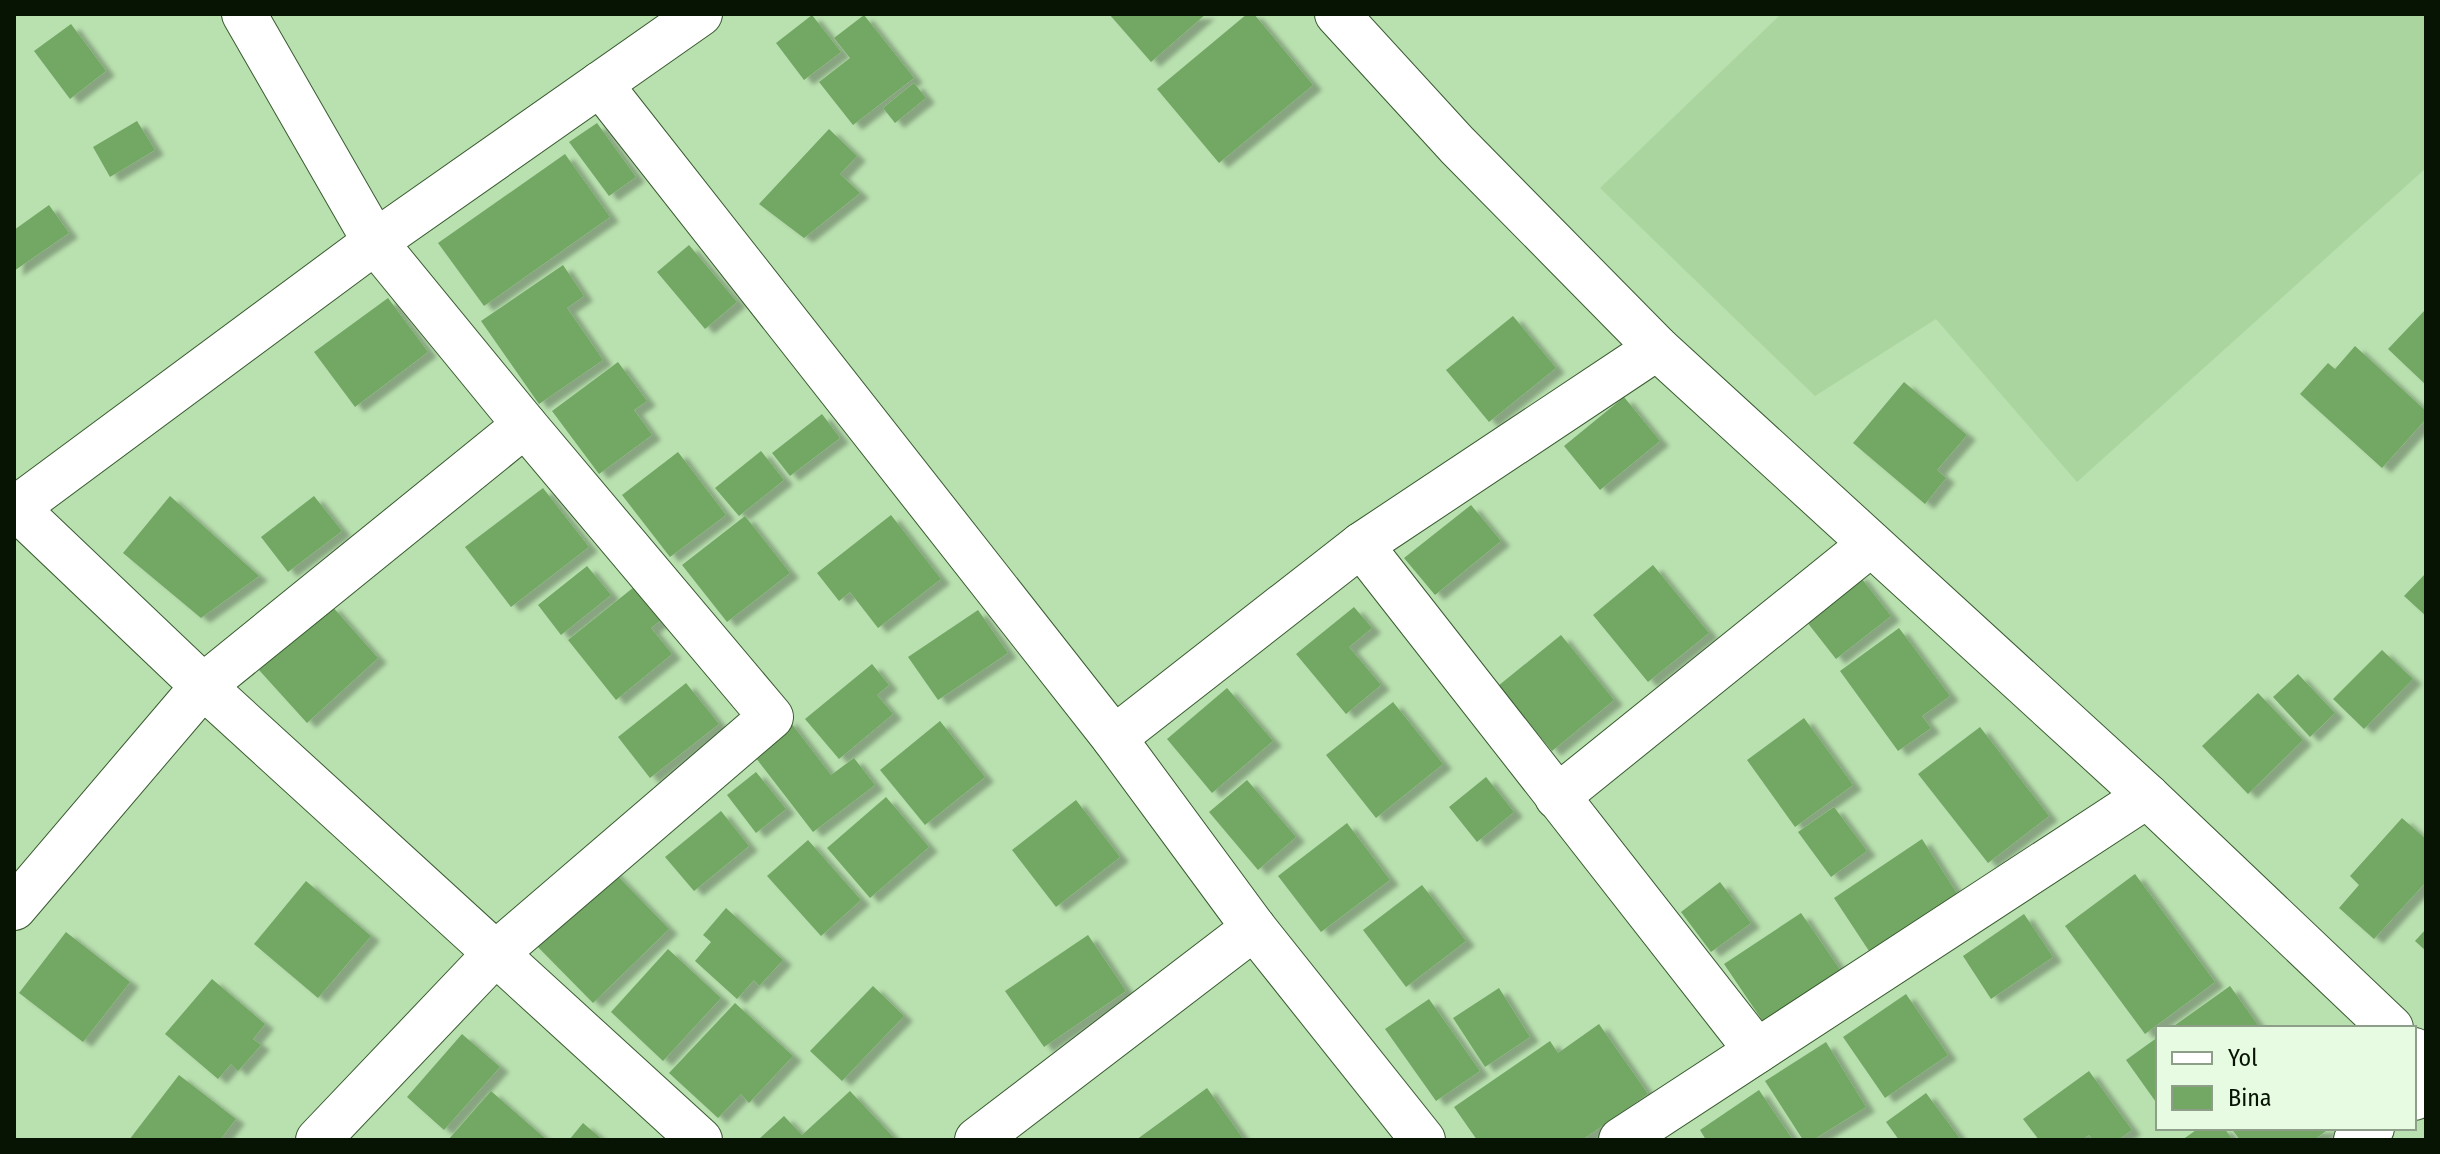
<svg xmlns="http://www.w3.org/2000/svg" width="2440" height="1154" font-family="'Fira Sans Condensed',sans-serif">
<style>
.built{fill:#aad59f}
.building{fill:#72a864;filter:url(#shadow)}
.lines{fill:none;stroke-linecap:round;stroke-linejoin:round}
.minor-casing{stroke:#395b30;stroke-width:46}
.minor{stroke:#fff;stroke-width:44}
</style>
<defs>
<filter id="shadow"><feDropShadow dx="9" dy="5" stdDeviation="2" flood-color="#0004"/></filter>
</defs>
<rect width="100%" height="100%" fill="#b9e0af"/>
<polygon class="built" points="1781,14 2426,14 2426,168 2077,482 1936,319 1815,396 1600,188"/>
<g class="building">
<polygon points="1109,14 1206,14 1151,62"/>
<polygon points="1247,14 1254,14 1313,85 1219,163 1157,89"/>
<polygon points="812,15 841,52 804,80 776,43"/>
<polygon points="864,15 914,78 853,125 819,82 850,58 834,38"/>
<polygon points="71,24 106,71 70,99 34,51"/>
<polygon points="914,83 926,98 895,123 883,108"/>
<polygon points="137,121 155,150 110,177 93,147"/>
<polygon points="597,123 636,177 609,196 569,142"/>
<polygon points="829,129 857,156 840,174 860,193 804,238 759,204"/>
<polygon points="565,154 610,217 484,306 438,243"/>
<polygon points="49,205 69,233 14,271 14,230"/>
<polygon points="689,245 737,302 705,329 657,272"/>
<polygon points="563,265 584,296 567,308 603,360 539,404 481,321"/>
<polygon points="388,298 428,352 355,407 314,352"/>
<polygon points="2426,309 2426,385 2388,349"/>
<polygon points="1513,316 1556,368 1489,422 1446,370"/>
<polygon points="2355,346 2426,411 2426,419 2382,468 2300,394 2328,363 2335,369"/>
<polygon points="618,362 647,401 634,410 652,435 599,474 552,411"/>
<polygon points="1904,382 1967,435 1937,470 1946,478 1925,504 1853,443"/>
<polygon points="1624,397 1660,441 1600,490 1564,446"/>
<polygon points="822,414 840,438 790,476 772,453"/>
<polygon points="761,451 784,480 739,516 715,488"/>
<polygon points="678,452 726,515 670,557 622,495"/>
<polygon points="543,488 589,547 511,607 465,547"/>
<polygon points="170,496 259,576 201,618 123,553"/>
<polygon points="314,496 342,531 288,572 261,537"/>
<polygon points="1471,505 1501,541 1435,595 1404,558"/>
<polygon points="891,515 941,579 878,628 850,592 839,601 817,573"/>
<polygon points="745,516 790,573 727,622 682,565"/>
<polygon points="1653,565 1709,633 1648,682 1593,615"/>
<polygon points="587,566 611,595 561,635 538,605"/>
<polygon points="2426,573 2426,616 2404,596"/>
<polygon points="1858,574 1891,616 1836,659 1803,617"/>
<polygon points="634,587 661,620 651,628 672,654 616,700 568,640"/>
<polygon points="331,605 378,658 307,723 259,670"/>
<polygon points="1354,607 1372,628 1349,647 1381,685 1346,714 1296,654"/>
<polygon points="978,610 1008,653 938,700 908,657"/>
<polygon points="1899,628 1950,696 1922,716 1931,728 1898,751 1840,671"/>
<polygon points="1561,635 1614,700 1552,751 1498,686"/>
<polygon points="2382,650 2413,679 2364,729 2333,699"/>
<polygon points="872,664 889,685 877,695 893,714 839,759 805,719"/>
<polygon points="2298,674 2335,713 2310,737 2273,697"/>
<polygon points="686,683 719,724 650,778 618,737"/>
<polygon points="1227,688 1273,741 1212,793 1167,739"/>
<polygon points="2258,693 2303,740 2248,794 2202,746"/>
<polygon points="1393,702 1443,764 1376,818 1326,755"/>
<polygon points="1804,718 1853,785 1795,827 1747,760"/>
<polygon points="788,719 831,775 854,758 875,785 813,832 749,749"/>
<polygon points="940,721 985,777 925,825 880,770"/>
<polygon points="1980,727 2049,816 1988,863 1918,774"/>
<polygon points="756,772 786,809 756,833 727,795"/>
<polygon points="1486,777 1514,812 1477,842 1449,807"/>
<polygon points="1247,780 1296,837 1258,870 1209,812"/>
<polygon points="886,797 929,847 870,898 827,848"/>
<polygon points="1076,800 1120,857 1056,907 1012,850"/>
<polygon points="1834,807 1867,851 1831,877 1798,832"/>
<polygon points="721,811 749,846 694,891 665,857"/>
<polygon points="2402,818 2426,839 2426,882 2374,939 2339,908 2359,885 2350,876"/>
<polygon points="1347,823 1390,880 1321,932 1278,876"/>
<polygon points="1922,839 1958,895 1871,954 1834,898"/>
<polygon points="808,840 861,900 821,936 767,876"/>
<polygon points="609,867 669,929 593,1003 533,942"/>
<polygon points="2135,874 2215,982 2145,1034 2065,926"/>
<polygon points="306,881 371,936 318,998 254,944"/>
<polygon points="1720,882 1751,923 1711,952 1681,912"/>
<polygon points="1422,885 1466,941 1406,987 1363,930"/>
<polygon points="726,908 783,960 759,986 754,980 737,999 695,961 711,942 703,935"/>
<polygon points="1801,913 1841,971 1764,1023 1724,964"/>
<polygon points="2024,914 2053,957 1991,999 1963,956"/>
<polygon points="2426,929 2426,951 2415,941"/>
<polygon points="66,932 130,982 83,1042 19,993"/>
<polygon points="1088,935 1126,991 1044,1047 1005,991"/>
<polygon points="668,949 721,998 663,1061 611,1012"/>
<polygon points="212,979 265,1024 253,1039 261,1045 238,1071 231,1064 218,1079 165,1034"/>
<polygon points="873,986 904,1016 842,1081 810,1051"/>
<polygon points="2230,986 2260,1028 2171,1028"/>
<polygon points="1499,988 1530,1037 1485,1067 1453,1018"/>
<polygon points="1906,994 1948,1055 1885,1098 1843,1037"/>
<polygon points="1429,999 1480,1071 1436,1101 1385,1029"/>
<polygon points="735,1003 793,1056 749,1103 741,1094 718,1118 669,1073"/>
<polygon points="1599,1024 1648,1094 1582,1140 1477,1140 1454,1107 1550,1041 1558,1053"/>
<polygon points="462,1034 500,1067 444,1130 407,1097"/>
<polygon points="2158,1037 2158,1105 2126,1060"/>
<polygon points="1826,1042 1866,1107 1813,1140 1803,1140 1765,1081"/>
<polygon points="2089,1071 2132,1130 2118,1140 2093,1140 2089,1135 2082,1140 2039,1140 2023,1119"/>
<polygon points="179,1075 236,1119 220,1140 129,1140"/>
<polygon points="1207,1088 1244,1140 1136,1140"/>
<polygon points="1759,1090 1793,1140 1706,1140 1700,1130"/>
<polygon points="491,1091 547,1140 448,1140"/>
<polygon points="850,1091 896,1140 758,1140 784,1116 802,1135"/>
<polygon points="1926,1093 1961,1140 1899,1140 1886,1122"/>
<polygon points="583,1123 603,1140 569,1140"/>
<polygon points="2199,1128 2224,1128 2233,1140 2182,1140"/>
<polygon points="2231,1128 2330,1128 2314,1140 2240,1140"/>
</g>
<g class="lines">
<g class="minor-casing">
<g id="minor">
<polyline points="244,14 375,242 525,425 771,717 495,954 318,1140"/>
<polyline points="1337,14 1457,145 1657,348 2147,796 2391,1028"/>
<polyline points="600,84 1114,738 1254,928 1423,1140"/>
<polyline points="14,506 203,686 700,1140"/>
<polyline points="16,508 375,242 700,14"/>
<polyline points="1361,545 1757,1051"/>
<polyline points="1114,738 1361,545 1657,348"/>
<polyline points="1557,797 1871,544"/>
<polyline points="14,908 203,686 525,425"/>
<polyline points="2414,1050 2426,1061"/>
<polyline points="2414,1098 2426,1089"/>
<polyline points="977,1140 1254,928"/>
<polyline points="1621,1140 2147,796"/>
<polyline points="2356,1140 2372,1128"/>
</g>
</g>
<use href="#minor" class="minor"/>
</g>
<rect width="2440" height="1154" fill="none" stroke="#071404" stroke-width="32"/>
<rect x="2156" y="1026" width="260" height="104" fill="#e7fbe2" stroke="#8d9f89" stroke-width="2"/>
<rect x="2172" y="1052" width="40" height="12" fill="#ffffff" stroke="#8d9f89" stroke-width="2"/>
<text x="2228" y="1066" font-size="24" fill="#071404">Yol</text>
<rect x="2172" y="1086" width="40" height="24" fill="#72a864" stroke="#8d9f89" stroke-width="2"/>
<text x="2228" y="1106" font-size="24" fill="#071404">Bina</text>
</svg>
